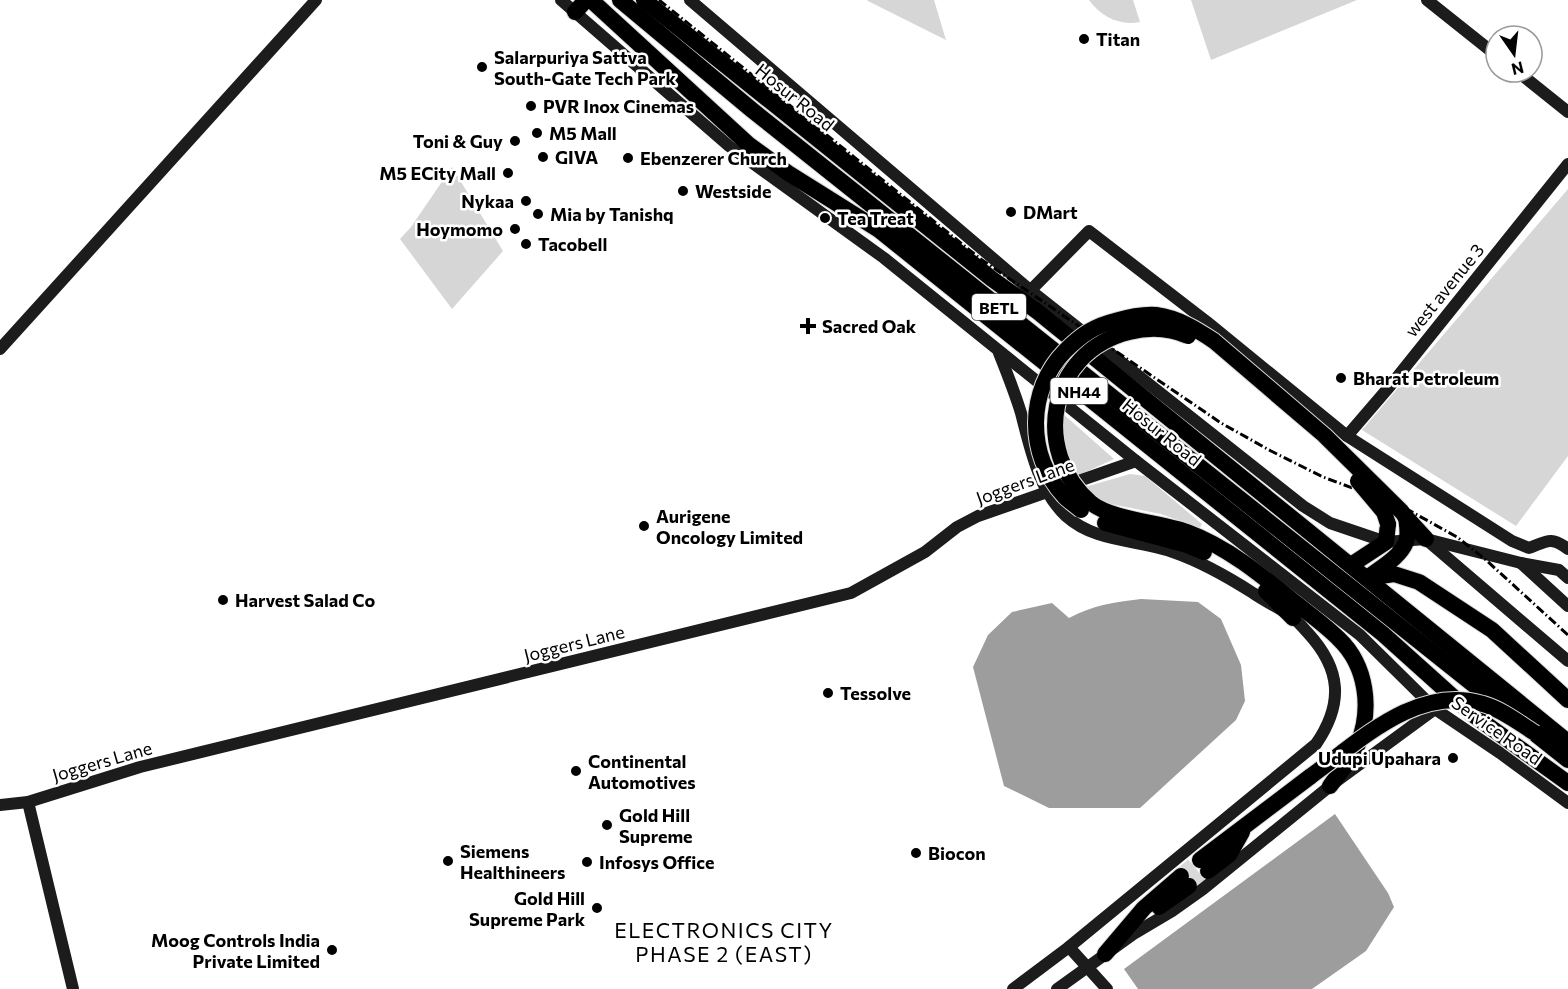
<svg xmlns="http://www.w3.org/2000/svg" width="1568" height="989" font-family="Commissioner,sans-serif">
<style>
.green{fill:#d6d6d6}
.water{fill:#9d9d9d}
.lines{fill:none;stroke-linecap:round;stroke-linejoin:round}
.highway-tunnel{stroke:#d9d9d9;stroke-width:16;stroke-dasharray:16 8;stroke-linecap:butt}
.highway-casing{stroke:#dbdbdb;stroke-width:18}
.secondary{stroke:#1c1c1c;stroke-width:12}
.highway{stroke:#000;stroke-width:16}
.rail{stroke:#000;stroke-width:3;stroke-dasharray:9 3 1.5 3;stroke-linecap:butt}
.highway-bridge-casing{stroke:#dbdbdb;stroke-width:18;stroke-linecap:butt}
.highway-bridge{stroke:#000;stroke-width:16}
.poi-dot{fill:#000;stroke:#fff;stroke-width:2}
.labels{text-anchor:middle;dominant-baseline:central;stroke-width:5;stroke-linejoin:round;paint-order:stroke}
.shield{fill:#fff;stroke:#4c4c4c;stroke-width:1.5}
.shield-label{font-size:16px;font-weight:bold;fill:#000}
.poi-label{font-size:18px;font-weight:bold;fill:#000;stroke:#fff;text-anchor:start}
.street-label{font-size:18px;fill:#000;stroke:#fff}
.quarter-label{font-size:21px;letter-spacing:1.5px;fill:#000;stroke:#fff}
</style>
<rect width="100%" height="100%" fill="#fff"/>
<g class="green">
<polygon points="867,0 934,0 946,40 868,1"/>
<path d="M1089 0H1133L1140 22C1120 26 1101 17 1089 0Z"/>
<polygon points="1191,0 1357,0 1211,60"/>
<polygon points="452,167 503,251 452,309 400,239 411,227"/>
<polygon points="1568,189 1568,456 1516,526 1362,430"/>
<polygon points="1062,413 1114,459 1075,477 1065,455"/>
<polygon points="1130,474 1145,476 1202,524 1200,528 1161,514 1101,502 1085,487"/>
</g>
<g class="water">
<path d="M1141 599 1198 602 1221 619 1241 665 1245 701 1236 720 1140 808H1049L1004 786 973 667 988 635 1012 612 1052 603 1069 618C1094 605 1114 602 1141 599Z"/>
<polygon points="1335,814 1388,893 1394,907 1366,951 1312,989 1138,989 1124,969"/>
</g>
<g class="lines">
<g class="highway-tunnel">
<polyline points="1181,876 1200,860"/>
<polyline points="1189,886 1208,871"/>
</g>
<g class="highway-casing">
<g id="highway">
<polyline points="591,0 748,144 788,173 879,230 1383,634 1472,714 1568,783"/>
<polyline points="620,0 752,110 1568,760"/>
<polyline points="644,0 992,279 1038,312 1568,742"/>
<polyline points="575,12 586,0"/>
<path d="M1091 503C1113 520 1158 522 1187 532 1227 547 1260 574 1293 601 1308 613 1325 625 1339 639 1367 666 1372 709 1358 744 1353 759 1339 773 1330 786"/>
<polyline points="1404,515 1426,539"/>
<polyline points="1105,523 1187,545 1204,552"/>
<polyline points="1351,565 1386,542 1388,524"/>
<path d="M1370 576C1382 567 1400 557 1406 542 1409 535 1407 525 1406 517"/>
<polyline points="1367,578 1394,574 1419,582 1492,630 1568,700"/>
<polyline points="1266,591 1293,618"/>
<polyline points="1200,860 1311,776"/>
<polyline points="1208,871 1229,855 1242,832"/>
<polyline points="1159,907 1189,886"/>
<polyline points="1105,954 1144,908 1181,876"/>
</g>
</g>
<g class="secondary">
<polyline points="561,0 729,146 884,258 1136,461 1360,635 1435,709 1500,753 1568,803"/>
<polyline points="690,0 1030,290 1303,506 1330,523 1386,542 1426,539 1521,563 1559,570 1568,578"/>
<polyline points="1427,0 1496,55"/>
<polyline points="1518,72 1568,112"/>
<path d="M1026 295 1089 231 1207 322 1347 436 1512 541 1529 548C1547 541 1551 536 1568 549"/>
<polyline points="0,349 316,0"/>
<path d="M999 353C1007 373 1015 393 1021 413 1030 448 1039 491 1066 516 1096 543 1137 539 1173 552 1202 562 1228 577 1253 593 1266 602 1280 608 1292 617 1298 621 1303 628 1308 633 1341 669 1344 703 1316 744L1069 947 1013 989"/>
<polyline points="1347,436 1390,386 1568,164"/>
<polyline points="1429,542 1568,661"/>
<polyline points="1522,564 1568,606"/>
<polyline points="28,802 73,989"/>
<polyline points="0,805 28,802 140,767 851,593 925,552 957,527 978,516 1136,461"/>
<polyline points="1069,947 1107,989"/>
<polyline points="1057,989 1135,933 1172,911 1203,889 1330,786 1435,709"/>
</g>
<use href="#highway" class="highway"/>
<polyline class="rail" points="659,0 982,260 1221,423 1271,451 1323,477 1403,507 1457,537 1486,560 1568,635"/>
<g class="highway-bridge-casing">
<g id="highway-bridge">
<polyline points="1358,481 1384,512 1388,524"/>
<path d="M1091 503C1031 451 1048 352 1129 332 1149 327 1170 328 1188 336"/>
<path d="M1081 510C1076 506 1069 501 1064 496 1026 454 1027 390 1065 351 1081 335 1094 326 1115 321 1129 317 1142 314 1156 315 1178 318 1196 329 1214 341L1324 435 1402 512"/>
<path d="M1311 776C1360 741 1417 684 1483 704 1501 709 1519 723 1535 733"/>
</g>
</g>
<use href="#highway-bridge" class="highway-bridge"/>
</g>
<g class="poi-dot">
<circle cx="1084" cy="39" r="6"/>
<circle cx="482" cy="67" r="6"/>
<circle cx="531" cy="106" r="6"/>
<circle cx="537" cy="133" r="6"/>
<circle cx="515" cy="141" r="6"/>
<circle cx="543" cy="157" r="6"/>
<circle cx="628" cy="158" r="6"/>
<circle cx="508" cy="173" r="6"/>
<circle cx="683" cy="191" r="6"/>
<circle cx="526" cy="201" r="6"/>
<circle cx="1011" cy="212" r="6"/>
<circle cx="538" cy="214" r="6"/>
<circle cx="825" cy="218" r="6"/>
<circle cx="515" cy="229" r="6"/>
<circle cx="526" cy="244" r="6"/>
<path d="M805 317h6v6h6v6h-6v6h-6v-6h-6v-6h6z"/>
<circle cx="1341" cy="378" r="6"/>
<circle cx="644" cy="526" r="6"/>
<circle cx="223" cy="600" r="6"/>
<circle cx="828" cy="693" r="6"/>
<circle cx="1453" cy="758" r="6"/>
<circle cx="576" cy="771" r="6"/>
<circle cx="607" cy="825" r="6"/>
<circle cx="916" cy="853" r="6"/>
<circle cx="448" cy="861" r="6"/>
<circle cx="587" cy="862" r="6"/>
<circle cx="597" cy="908" r="6"/>
<circle cx="332" cy="950" r="6"/>
</g>
<g class="labels">
<g class="shield">
<rect x="972" y="294" width="54" height="26" rx="4.5"/>
<rect x="1050.5" y="378" width="57" height="26" rx="4.5"/>
</g>
<g class="shield-label">
<text x="999" y="307">BETL</text>
<text x="1079" y="391">NH44</text>
</g>
<g class="poi-label">
<text x="1096" y="39">Titan</text>
<text x="494" y="57">Salarpuriya Sattva<tspan x="494" dy="21">South-Gate Tech Park</tspan></text>
<text x="543" y="106">PVR Inox Cinemas</text>
<text x="549" y="133">M5 Mall</text>
<text x="503" y="141" text-anchor="end">Toni &amp; Guy</text>
<text x="555" y="157">GIVA</text>
<text x="640" y="158">Ebenzerer Church</text>
<text x="496" y="173" text-anchor="end">M5 ECity Mall</text>
<text x="695" y="191">Westside</text>
<text x="514" y="201" text-anchor="end">Nykaa</text>
<text x="1023" y="212">DMart</text>
<text x="550" y="214">Mia by Tanishq</text>
<text x="837" y="218">Tea Treat</text>
<text x="503" y="229" text-anchor="end">Hoymomo</text>
<text x="538" y="244">Tacobell</text>
<text x="822" y="326">Sacred Oak</text>
<text x="1353" y="378">Bharat Petroleum</text>
<text x="656" y="516">Aurigene<tspan x="656" dy="21">Oncology Limited</tspan></text>
<text x="235" y="600">Harvest Salad Co</text>
<text x="840" y="693">Tessolve</text>
<text x="1441" y="758" text-anchor="end">Udupi Upahara</text>
<text x="588" y="761">Continental<tspan x="588" dy="21">Automotives</tspan></text>
<text x="619" y="815">Gold Hill<tspan x="619" dy="21">Supreme</tspan></text>
<text x="460" y="851">Siemens<tspan x="460" dy="21">Healthineers</tspan></text>
<text x="928" y="853">Biocon</text>
<text x="599" y="862">Infosys Office</text>
<text x="585" y="898" text-anchor="end">Gold Hill<tspan x="585" dy="21">Supreme Park</tspan></text>
<text x="320" y="940" text-anchor="end">Moog Controls India<tspan x="320" dy="21">Private Limited</tspan></text>
</g>
<g class="street-label">
<text transform="translate(795 97) rotate(39)">Hosur Road</text>
<text transform="translate(1444 290) rotate(-51)">west avenue 3</text>
<text transform="translate(1162 432) rotate(39)">Hosur Road</text>
<text transform="translate(1025 481) rotate(-20)">Joggers Lane</text>
<text transform="translate(574 643) rotate(-14)">Joggers Lane</text>
<text transform="translate(1497 730) rotate(35)">Service Road</text>
<text transform="translate(102 761) rotate(-16)">Joggers Lane</text>
</g>
<g class="quarter-label">
<text x="724" y="929">ELECTRONICS CITY<tspan x="724" dy="24">PHASE 2 (EAST)</tspan></text>
</g>
</g>
<g transform="translate(1514 54) rotate(166)"><circle r="28" fill="#ffffff" stroke="#999999" stroke-width="1.5"/>
<path d="M0-4.5L10 22L0 15L-10 22Z" fill="#000000"/>
<text y="-9" font-size="16" font-weight="bold" text-anchor="middle" fill="#000000">N</text>
</g>
</svg>
